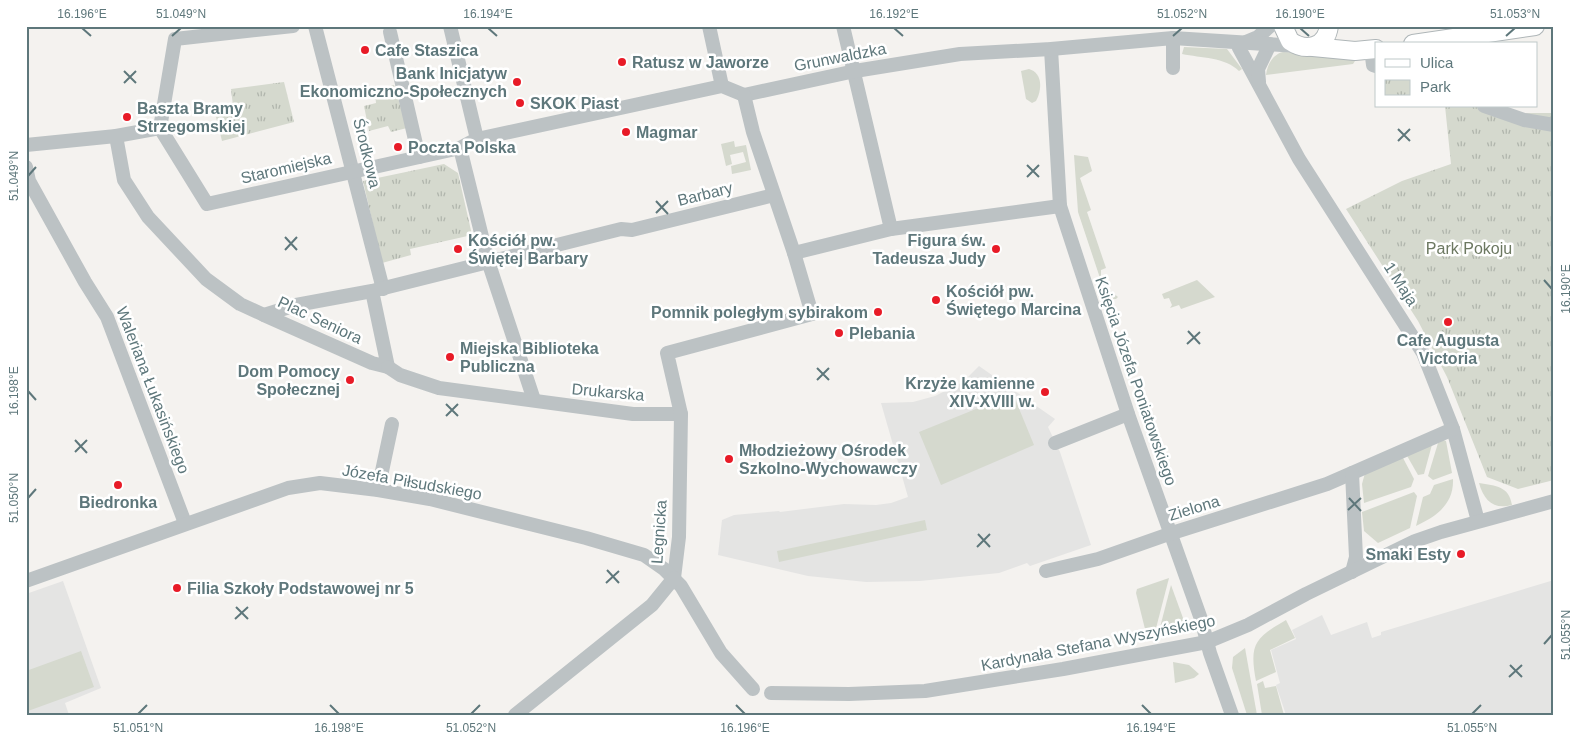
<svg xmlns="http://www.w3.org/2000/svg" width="1580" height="741" font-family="Helvetica,sans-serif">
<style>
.built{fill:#e4e4e3}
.green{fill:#d5d9ce}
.park{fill:url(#park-tufts)}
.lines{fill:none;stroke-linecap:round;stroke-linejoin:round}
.major-casing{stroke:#afb6b8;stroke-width:20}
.minor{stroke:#bcc2c4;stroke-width:14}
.major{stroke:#fff;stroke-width:18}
.ticks{fill:none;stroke:#5e777b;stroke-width:2}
.poi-dot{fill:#e81b27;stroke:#fff;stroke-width:2}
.labels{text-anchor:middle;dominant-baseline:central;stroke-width:5;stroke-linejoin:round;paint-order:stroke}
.poi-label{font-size:16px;font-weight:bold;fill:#5e777b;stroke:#fff;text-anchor:start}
.street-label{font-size:16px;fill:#5e777b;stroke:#fff}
.park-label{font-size:16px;fill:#6c7861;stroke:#fff}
.neatline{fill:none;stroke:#5e777b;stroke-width:2}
.ticks-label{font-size:12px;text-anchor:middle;fill:#5e777b}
</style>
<defs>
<pattern id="park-tufts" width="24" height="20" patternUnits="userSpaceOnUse" patternTransform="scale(1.25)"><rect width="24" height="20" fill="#d5d9ce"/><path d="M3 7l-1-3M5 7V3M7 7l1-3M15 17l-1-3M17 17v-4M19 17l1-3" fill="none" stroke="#b0b5ac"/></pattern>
</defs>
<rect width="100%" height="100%" fill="#f4f2ef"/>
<g class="built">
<polygon points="979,366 1055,419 1048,427 1060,452 1091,545 1030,566 1027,563 999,573 920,581 866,582 808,576 718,555 722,520 734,515 779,511 780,512 844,504 876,505 891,503 908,497 881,403 913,402 935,396 963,382"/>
<polygon points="1554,580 1554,715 1286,715 1276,685 1280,683 1271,650 1296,639 1292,630 1322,615 1331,635 1367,622 1372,638 1381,635 1381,632"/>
<polygon points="63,581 101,688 65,703 69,715 26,715 26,594"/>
</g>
<g class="green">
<path d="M1184 47 1227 49 1242 69 1239 71C1225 57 1201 58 1182 54Z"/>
<path d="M1283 52 1339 55 1355 61 1353 64 1266 75C1267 65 1273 54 1283 52Z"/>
<path d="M1029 69C1043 73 1042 90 1036 101L1032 103 1026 99 1021 71Z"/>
<polygon points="734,141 735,147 746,145 751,170 732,174 731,166 746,162 743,152 730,155 732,164 726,166 721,144"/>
<polygon points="1074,155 1088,157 1092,171 1080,178 1091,210 1087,212 1106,268 1101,270 1101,278 1107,288 1118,297 1116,299 1111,299 1105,293 1078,212"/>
<polygon points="1197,280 1215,297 1181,309 1179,305 1170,308 1172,305 1169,298 1164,299 1162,294"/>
<polygon points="1013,394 1034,445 941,485 919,432"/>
<polygon points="1443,440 1446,441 1452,473 1433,480 1428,476 1438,443"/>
<polygon points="1433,441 1424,474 1418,475 1406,454"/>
<polygon points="1402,456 1414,479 1411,487 1364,503 1362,484 1365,473"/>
<path d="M1453 479C1454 504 1437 516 1416 526L1423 497 1430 494 1434 485Z"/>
<path d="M1479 483C1496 486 1509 486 1512 505 1494 510 1484 501 1479 483Z"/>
<polygon points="1414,492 1417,496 1410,528 1378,543 1364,531 1362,512"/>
<polygon points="925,520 927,530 779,562 777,551"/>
<polygon points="1169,578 1154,636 1147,637 1136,593 1137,589"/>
<polygon points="1171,585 1187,629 1158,635"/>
<path d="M1286 620 1295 638 1270 650 1276 672 1256 681C1249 644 1255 638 1286 620Z"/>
<polygon points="1245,648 1257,715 1247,715 1232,668 1233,657"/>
<polygon points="81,651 94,687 28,711 26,671"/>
<polygon points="1173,662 1189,665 1199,674 1194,678 1175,683"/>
<polygon points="1263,681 1265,688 1276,686 1284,715 1262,715 1257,684"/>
</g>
<g class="park">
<polygon points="284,82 294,122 222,141 216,117 234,114 231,89"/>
<polygon points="394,85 407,128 391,132 388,126 369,131 364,106 376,103 375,93 384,91 383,88"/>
<polygon points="1445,106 1501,106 1516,113 1554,113 1554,480 1518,489 1487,477 1447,377 1418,321 1346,209 1402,181 1451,164"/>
<polygon points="444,164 458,173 472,235 410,249 411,255 382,263 363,181"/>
</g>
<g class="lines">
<g class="major-casing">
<g id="major">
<path d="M1283 26 1290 41C1306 52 1326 48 1329 26"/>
<polyline points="1413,44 1535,26"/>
<polyline points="1313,47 1355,51 1376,49"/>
</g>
</g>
<g class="minor">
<polyline points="315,26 383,289"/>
<polyline points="709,26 722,86"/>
<polyline points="843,26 891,229"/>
<polyline points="390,32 419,157"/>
<polyline points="1246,42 1258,37 1270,26"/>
<polyline points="1243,43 1239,48 1299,159 1423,353 1453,429 1478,521"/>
<polyline points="1051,49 1060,206 1128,414 1201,619 1210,653 1232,715"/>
<polyline points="1371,49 1373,65 1376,66"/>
<polyline points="1173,68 1173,38"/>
<polyline points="1259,82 1258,69 1270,44"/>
<polyline points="744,95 855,71 960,54 1051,49 1173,38 1297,46"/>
<polyline points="1484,106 1524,120 1554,125"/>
<polyline points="160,128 207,204 460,148 477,139 450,26"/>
<polyline points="160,128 175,39 293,26"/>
<polyline points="116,136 124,180 148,217 206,279 240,304 264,315"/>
<polyline points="477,139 722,86 744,95"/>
<polyline points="26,145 116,136 160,128"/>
<polyline points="460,148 488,261 534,400"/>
<polyline points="26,167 29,181 85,282 107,317 185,523"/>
<polyline points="794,253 891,229 1060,206"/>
<polyline points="372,291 388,367 372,363 264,315 296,305 372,291 621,229 632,230 774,195"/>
<polyline points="388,367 400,375 439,388 633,414 681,414"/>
<polyline points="1055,443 1128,414"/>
<polyline points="378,490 392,424"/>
<polyline points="1046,571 1098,559 1169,534 1327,484 1453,429"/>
<polyline points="1352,572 1356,557 1352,473"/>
<polyline points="674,578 679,537 681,414 667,353 812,314 794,253 753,132 744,95"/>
<polyline points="26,581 288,488 320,483 378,490 430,499 586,538 644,555 664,569 681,586 721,653 753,689"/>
<polyline points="771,693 849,694 925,691 1063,669 1207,642 1248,625 1306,594 1415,541 1441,532 1554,501"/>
<polyline points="515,715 652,605 674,578"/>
</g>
<use href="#major" class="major"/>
</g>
<path class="ticks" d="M82 28 91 36M488 28 497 36M894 28 903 36M1300 28 1309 36M172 36 181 28M1173 36 1182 28M1506 36 1515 28M124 71 136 83M124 83 136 71M1398 129 1410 141M1398 141 1410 129M1027 165 1039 177M28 176 36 167M1027 177 1039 165M656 201 668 214M656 213 668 201M285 237 297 250M285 250 297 237M1544 280 1552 289M1188 331 1200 344M1187 344 1200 332M817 368 829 380M817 380 829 368M28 391 36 400M446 404 458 416M446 416 458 404M75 440 87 453M75 452 87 440M28 498 36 489M1349 498 1361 511M1348 510 1361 498M978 534 990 547M977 547 990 534M607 570 619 583M606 583 619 571M236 607 248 619M235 619 248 607M1544 644 1552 635M1510 665 1522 677M1509 677 1522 665M330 705 339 714M736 705 745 714M1142 705 1151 714M138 714 147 705M471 714 480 705M1472 714 1481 705"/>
<g class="poi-dot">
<circle cx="365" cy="50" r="5"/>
<circle cx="622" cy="62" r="5"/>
<circle cx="517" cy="82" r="5"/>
<circle cx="520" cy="103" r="5"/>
<circle cx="127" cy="117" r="5"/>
<circle cx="626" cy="132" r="5"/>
<circle cx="398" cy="147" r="5"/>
<circle cx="458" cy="249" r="5"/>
<circle cx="996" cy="249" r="5"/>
<circle cx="936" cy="300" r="5"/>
<circle cx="878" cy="312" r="5"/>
<circle cx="1448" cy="322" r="5"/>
<circle cx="839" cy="333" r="5"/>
<circle cx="450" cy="357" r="5"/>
<circle cx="350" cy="380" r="5"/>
<circle cx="1045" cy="392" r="5"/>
<circle cx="729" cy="459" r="5"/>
<circle cx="118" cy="485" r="5"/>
<circle cx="1461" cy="554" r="5"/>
<circle cx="177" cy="588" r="5"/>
</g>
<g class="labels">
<g class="poi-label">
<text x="375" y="50">Cafe Staszica</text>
<text x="632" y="62">Ratusz w Jaworze</text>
<text x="507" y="73" text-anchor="end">Bank Inicjatyw<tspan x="507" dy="18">Ekonomiczno-Społecznych</tspan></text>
<text x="530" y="103">SKOK Piast</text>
<text x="137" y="108">Baszta Bramy<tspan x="137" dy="18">Strzegomskiej</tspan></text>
<text x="636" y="132">Magmar</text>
<text x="408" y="147">Poczta Polska</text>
<text x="468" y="240">Kościół pw.<tspan x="468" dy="18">Świętej Barbary</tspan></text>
<text x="986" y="240" text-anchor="end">Figura św.<tspan x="986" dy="18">Tadeusza Judy</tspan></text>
<text x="946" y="291">Kościół pw.<tspan x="946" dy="18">Świętego Marcina</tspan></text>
<text x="868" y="312" text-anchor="end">Pomnik poległym sybirakom</text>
<text x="849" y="333">Plebania</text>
<text x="1448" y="340" text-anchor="middle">Cafe Augusta<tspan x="1448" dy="18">Victoria</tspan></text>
<text x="460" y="348">Miejska Biblioteka<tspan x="460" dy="18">Publiczna</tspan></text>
<text x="340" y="371" text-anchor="end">Dom Pomocy<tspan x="340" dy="18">Społecznej</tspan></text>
<text x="1035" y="383" text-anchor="end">Krzyże kamienne<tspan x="1035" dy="18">XIV-XVIII w.</tspan></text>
<text x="739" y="450">Młodzieżowy Ośrodek<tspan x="739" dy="18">Szkolno-Wychowawczy</tspan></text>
<text x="118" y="502" text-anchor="middle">Biedronka</text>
<text x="1451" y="554" text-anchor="end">Smaki Esty</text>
<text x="187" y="588">Filia Szkoły Podstawowej nr 5</text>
</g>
<g class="street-label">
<text transform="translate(840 57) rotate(-11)">Grunwaldzka</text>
<text transform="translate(367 153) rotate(76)">Środkowa</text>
<text transform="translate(286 168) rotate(-13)">Staromiejska</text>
<text transform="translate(705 194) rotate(-14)">Barbary</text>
<text transform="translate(1401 284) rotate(57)">1 Maja</text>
<text transform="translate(320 320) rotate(25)">Plac Seniora</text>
<text transform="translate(1136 381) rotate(71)">Księcia Józefa Poniatowskiego</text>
<text transform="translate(153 390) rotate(69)">Waleriana Łukasińskiego</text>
<text transform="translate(608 392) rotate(5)">Drukarska</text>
<text transform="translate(412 482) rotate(10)">Józefa Piłsudskiego</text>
<text transform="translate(1194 508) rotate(-17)">Zielona</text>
<text transform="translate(659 532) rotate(-86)">Legnicka</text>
<text transform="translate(1098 643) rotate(-11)">Kardynała Stefana Wyszyńskiego</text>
</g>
<g class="park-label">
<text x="1469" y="248">Park Pokoju</text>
</g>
</g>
<rect width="1580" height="741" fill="none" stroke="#ffffff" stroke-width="55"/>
<rect x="1375" y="42" width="162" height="65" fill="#ffffff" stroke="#bfc9ca"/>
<rect x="1385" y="59" width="25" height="8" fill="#ffffff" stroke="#bfc9ca"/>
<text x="1420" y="68" font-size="15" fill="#5e777b">Ulica</text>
<rect x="1385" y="80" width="25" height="15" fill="url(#park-tufts)" stroke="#bfc9ca"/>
<text x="1420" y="92" font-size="15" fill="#5e777b">Park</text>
<rect x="28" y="28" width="1524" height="686" class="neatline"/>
<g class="ticks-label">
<text x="82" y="18">16.196°E</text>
<text x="181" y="18">51.049°N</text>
<text x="488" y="18">16.194°E</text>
<text x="894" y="18">16.192°E</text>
<text x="1182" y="18">51.052°N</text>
<text x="1300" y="18">16.190°E</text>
<text x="1515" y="18">51.053°N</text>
<text transform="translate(14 176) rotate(-90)" y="4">51.049°N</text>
<text transform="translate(1566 289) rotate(-90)" y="4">16.190°E</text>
<text transform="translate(14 391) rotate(-90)" y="4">16.198°E</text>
<text transform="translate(14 498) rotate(-90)" y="4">51.050°N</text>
<text transform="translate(1566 635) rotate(-90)" y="4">51.055°N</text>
<text x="138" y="732">51.051°N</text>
<text x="339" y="732">16.198°E</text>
<text x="471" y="732">51.052°N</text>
<text x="745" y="732">16.196°E</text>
<text x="1151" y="732">16.194°E</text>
<text x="1472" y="732">51.055°N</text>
</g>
</svg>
